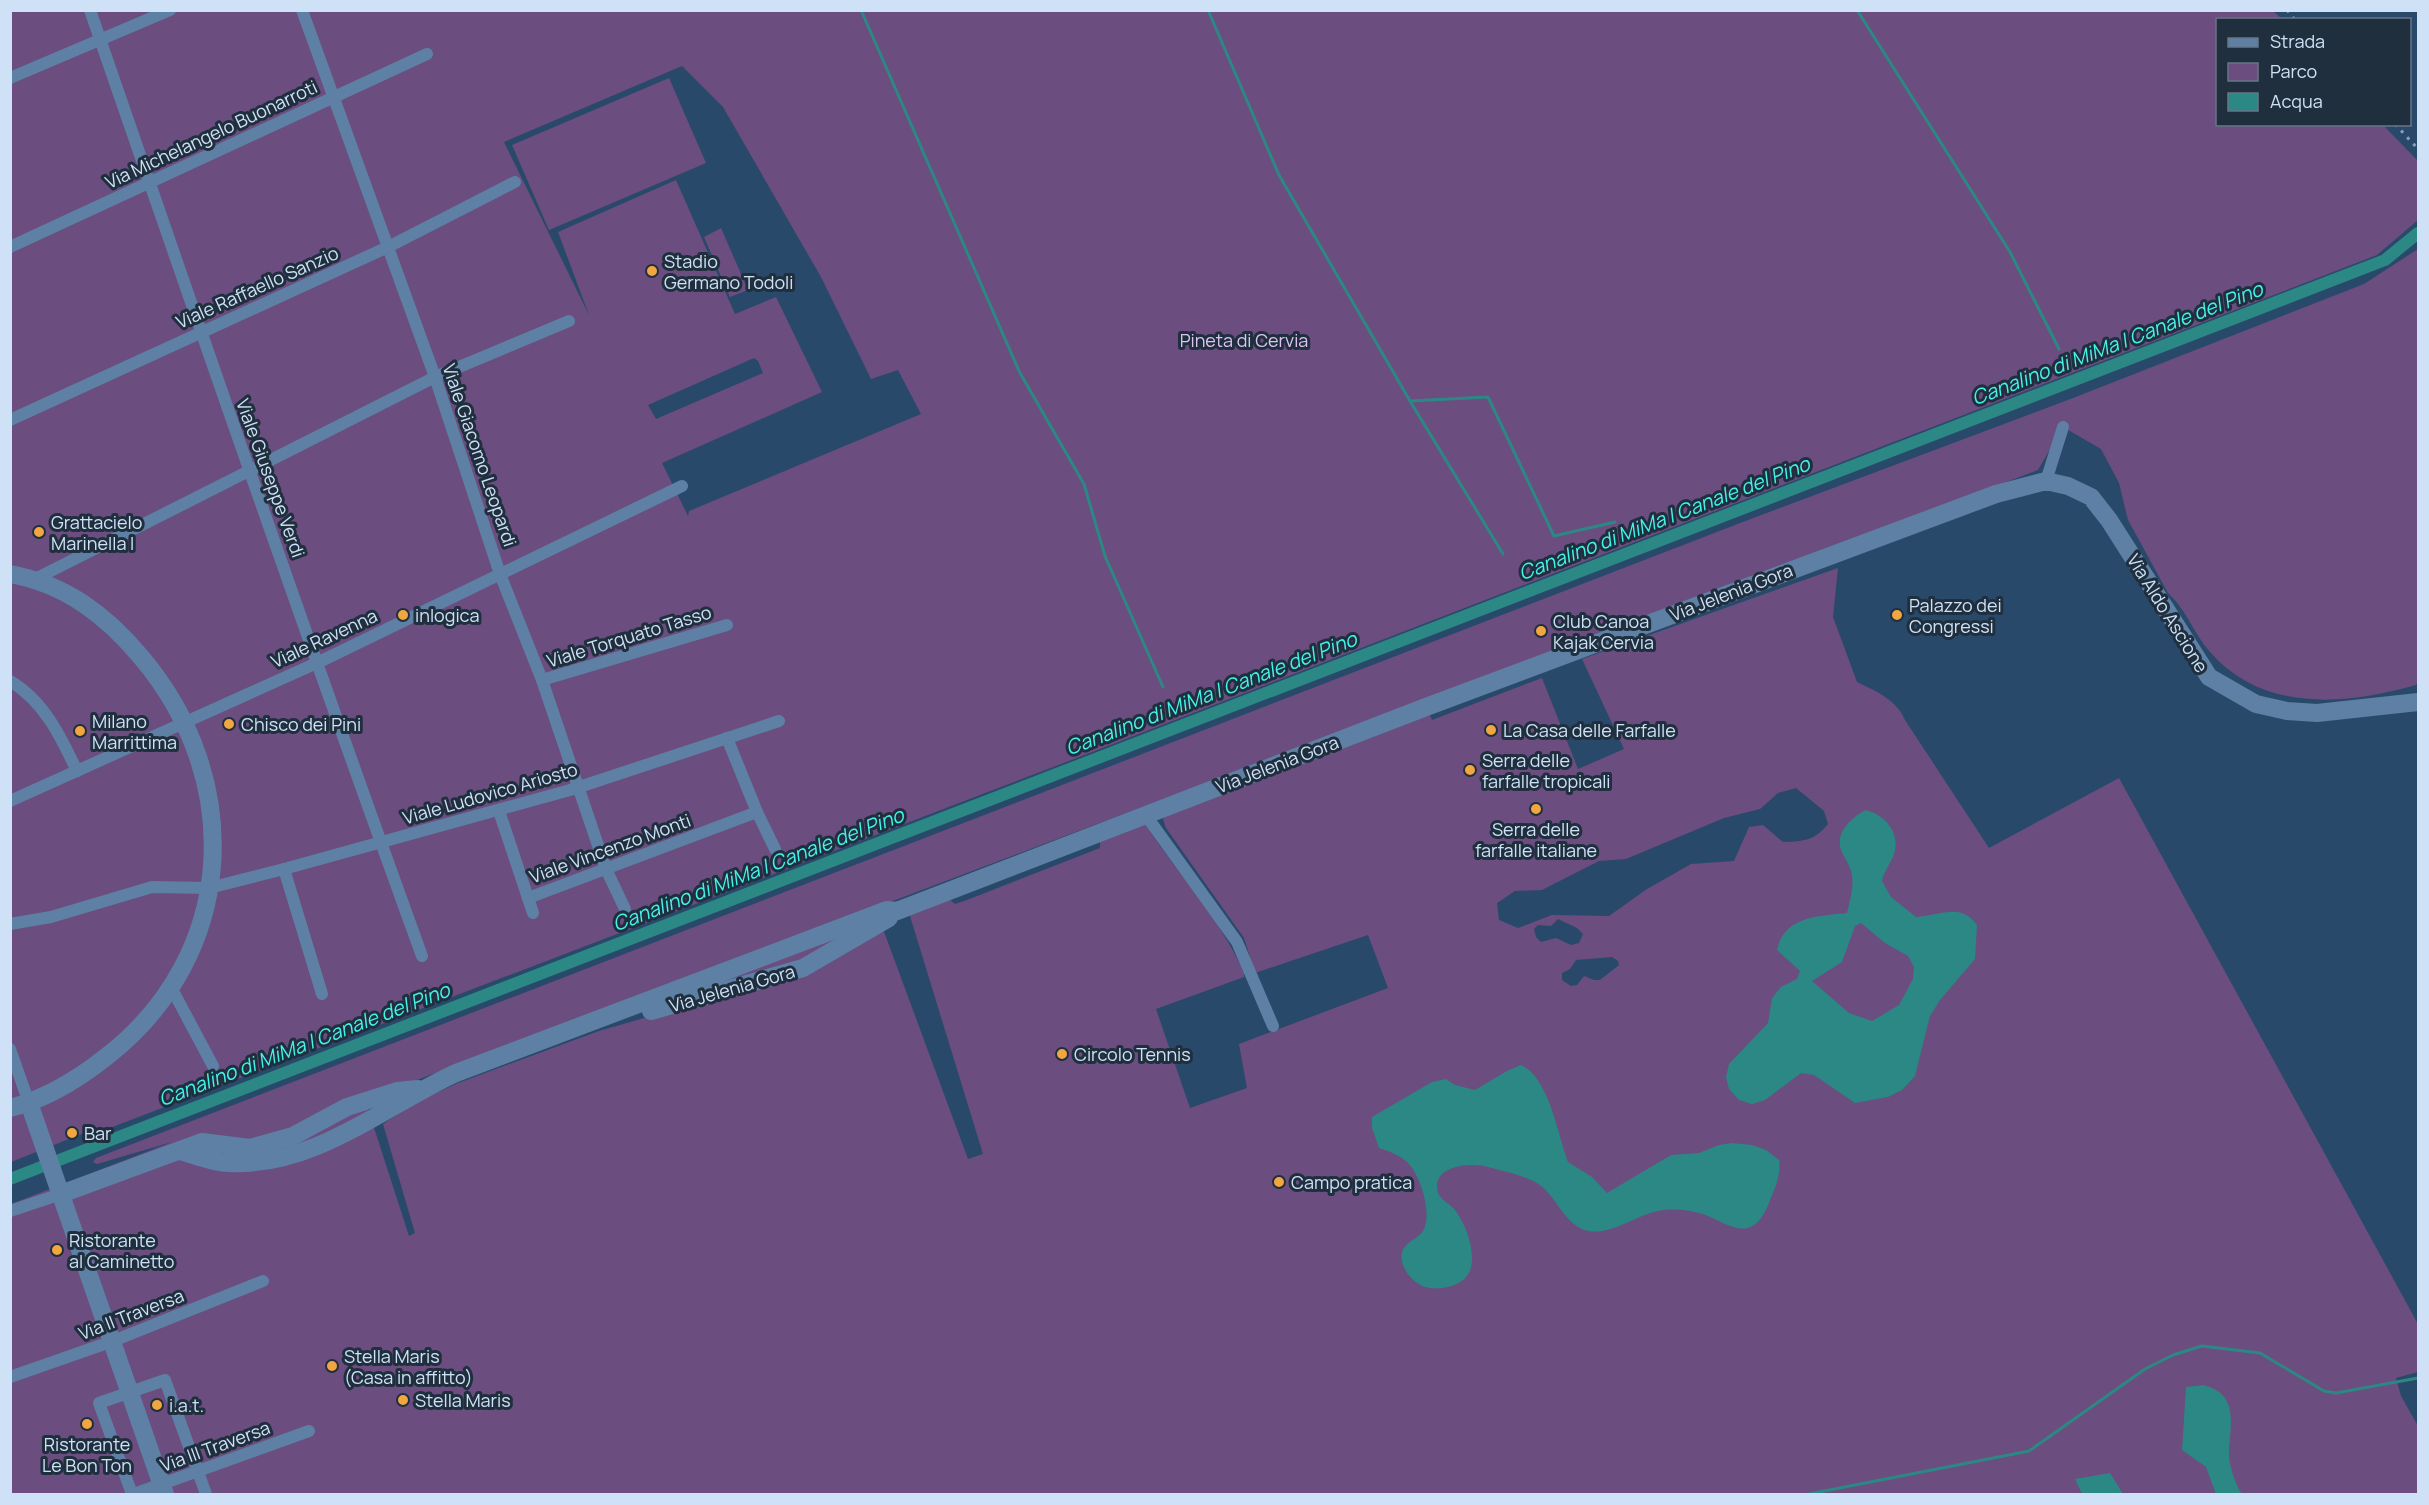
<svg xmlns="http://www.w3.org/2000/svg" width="2429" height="1505" font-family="Manrope,sans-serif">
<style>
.green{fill:#6b4d7f;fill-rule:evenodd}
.water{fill:#2c8884;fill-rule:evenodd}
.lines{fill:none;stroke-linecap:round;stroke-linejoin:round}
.stream{stroke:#2c8884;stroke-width:3}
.canal{stroke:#2c8884;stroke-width:12}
.street{stroke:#5d80a4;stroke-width:12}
.secondary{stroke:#5d80a4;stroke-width:18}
.rail{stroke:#88a1bb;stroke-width:3;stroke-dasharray:3 6;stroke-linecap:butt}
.poi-dot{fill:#f1a640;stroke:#202f3e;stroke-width:2}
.labels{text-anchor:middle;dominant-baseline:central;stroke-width:6;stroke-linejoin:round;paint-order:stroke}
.street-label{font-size:18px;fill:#cee1f6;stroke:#202f3e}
.poi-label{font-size:18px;fill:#cee1f6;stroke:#202f3e;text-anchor:start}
.park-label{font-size:18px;fill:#ddc3f1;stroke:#202f3e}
.water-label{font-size:20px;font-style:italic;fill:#44f2ea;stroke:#202f3e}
</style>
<rect width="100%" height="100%" fill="#29496b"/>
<g class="green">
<path d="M10 11H2273L2282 19 2218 20V124L2383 125 2418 161V220L2377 255 1095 751 102 1131 99 1127 11 1162ZM682 66 723 107 821 277 871 379 898 370 921 414 689 511 688 516 662 463 822 392 776 297 735 314 676 180 558 232 589 315 504 142ZM754 358 758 361 763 373 656 419 648 405Z"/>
<polygon points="669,78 706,163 549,230 512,145"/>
<polygon points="721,228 748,290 730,297 704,237"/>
<path d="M2418 249V682L2416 685C2345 705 2264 713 2210 652 2194 634 2186 609 2168 593L2128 520 2119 483 2101 449 2063 427 2038 470 401 1086 368 1109 409 1236 415 1233 383 1124 412 1104 458 1083 599 1031 808 971 883 929 968 1159 983 1154 910 916 918 909 950 900 955 904 967 900 1100 848V840L1143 825H1146C1178 875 1221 919 1244 973V977L1156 1009 1190 1108 1247 1088 1239 1044 1388 988 1368 935 1255 973 1244 938 1166 828 1163 819 1165 814 1429 713 1432 720 1542 678 1578 769 1624 749 1582 659 1838 568 1833 617 1857 682C1876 691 1897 700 1905 720L1989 848 2119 778 2418 1324V1372L2396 1378 2401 1396 2418 1426V1494H11V1204L172 1142 97 1164 93 1162 96 1158 1748 520 2073 398 2364 284ZM1796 788 1824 811 1828 824C1814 841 1805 841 1783 842L1763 825 1749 827 1734 861 1691 864 1647 889 1609 916 1552 915 1518 928 1499 920 1497 903 1515 891 1542 890 1599 861 1626 859 1724 818 1760 809 1778 793ZM1558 919 1577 928 1583 934 1579 943 1571 945 1556 938 1541 942 1536 937 1534 929 1538 925 1551 926ZM1612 957 1618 961 1619 965 1600 980H1594L1584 976 1577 985 1571 986 1562 980V973L1570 969 1576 960Z"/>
<polygon points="880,916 796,965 705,993 734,973"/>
</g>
<g class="water">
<path d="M1866 810C1885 815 1901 833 1894 854 1891 863 1884 871 1882 881L1891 897 1916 917C1940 916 1960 902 1977 925L1975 959 1940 1000 1930 1016 1915 1076 1902 1090 1888 1097 1855 1103 1814 1075 1801 1073 1765 1100 1752 1104 1739 1100 1729 1089 1726 1077 1729 1064 1768 1023 1772 998 1781 987 1797 979 1800 971 1777 950C1784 916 1819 916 1847 913 1850 899 1855 885 1851 871 1849 864 1844 857 1841 850 1835 832 1852 817 1866 810ZM1861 923 1885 943 1908 956 1914 967 1913 979 1899 1005 1872 1021 1849 1013 1812 981 1842 962 1855 926Z"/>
<path d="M1521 1065C1549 1077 1558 1136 1568 1162L1592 1177 1607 1193 1671 1155 1699 1153 1719 1145 1732 1143 1752 1145 1766 1150 1779 1160C1781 1177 1775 1187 1769 1203 1752 1245 1731 1225 1703 1214 1690 1210 1672 1208 1658 1211 1635 1215 1604 1241 1580 1228 1562 1218 1555 1196 1540 1185 1527 1176 1503 1171 1488 1167 1472 1162 1430 1165 1438 1193 1441 1200 1449 1203 1454 1209 1467 1224 1484 1269 1460 1282 1451 1288 1435 1290 1425 1287 1411 1283 1395 1261 1404 1248 1409 1240 1420 1238 1424 1229 1432 1211 1420 1174 1407 1162 1399 1155 1389 1151 1379 1148L1372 1128V1117L1432 1082 1446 1079 1455 1085 1475 1090 1507 1071Z"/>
<path d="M2203 1385C2240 1394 2230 1425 2229 1454 2229 1466 2236 1486 2242 1494H2216L2206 1467 2182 1450 2186 1387Z"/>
<polygon points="2110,1473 2123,1494 2082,1494 2075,1479"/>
</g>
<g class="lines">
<g class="stream">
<polyline points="861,10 1020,373 1084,484 1105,556 1163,687"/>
<polyline points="1208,10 1279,175 1410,401 1503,554"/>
<polyline points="1857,10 2010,252 2059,349"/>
<polyline points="1410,401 1488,397 1554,536 1615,522"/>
<polyline points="1809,1494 2029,1451 2145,1369 2173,1355 2202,1346 2260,1353 2324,1391 2336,1393 2418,1378"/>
</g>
<polyline class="canal" points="10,1179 2385,260 2418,233"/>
<g class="street">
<path d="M90 10C199 326 308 642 422 956"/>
<polyline points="302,10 435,377 500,574 542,680 606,869 625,909"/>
<polyline points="10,78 170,10"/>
<polyline points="10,247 427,54"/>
<polyline points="10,420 388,247 515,182"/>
<polyline points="2046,481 2063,427"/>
<polyline points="35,579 435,377 569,321"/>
<polyline points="542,680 727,625"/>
<path d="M10 681C44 701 61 737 77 771"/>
<polyline points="10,801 319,662 682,486"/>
<polyline points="499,811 528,898 757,812 727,738"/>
<polyline points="757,812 775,849"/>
<polyline points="1145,814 1237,942 1273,1026"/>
<polyline points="284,869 322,994"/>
<polyline points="528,898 533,913"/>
<polyline points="10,924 51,917 152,887 209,888 284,869 570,790 779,721"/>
<polyline points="172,989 213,1066"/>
<polyline points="10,1049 29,1103"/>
<polyline points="10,1211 61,1194"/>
<polyline points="10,1377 113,1341 263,1281"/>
<polyline points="132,1494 99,1403 165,1380 206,1494"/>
<polyline points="134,1494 309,1431"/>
</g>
<g class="secondary">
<path d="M10 574C65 584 106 615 141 657 246 781 237 956 106 1057 77 1080 46 1099 10 1108"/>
<polyline points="651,1011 803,968 889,918"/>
<polyline points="29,1103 165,1494"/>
<path d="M180 1151C195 1155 213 1163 229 1163 315 1167 384 1106 456 1073L887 910 897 911 1426 707 1996 494 2046 481 2068 486 2091 497 2109 520 2209 677 2256 704 2287 711 2317 713 2418 702"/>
<polyline points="61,1194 202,1142 250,1148 293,1136 347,1107 397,1091 418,1089"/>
</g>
<g class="rail">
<polyline points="2287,10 2295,20"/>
<polyline points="2395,124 2418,149"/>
</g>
</g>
<g class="poi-dot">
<circle cx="652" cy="271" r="6"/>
<circle cx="39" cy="532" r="6"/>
<circle cx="403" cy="615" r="6"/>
<circle cx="1897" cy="615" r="6"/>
<circle cx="1541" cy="631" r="6"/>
<circle cx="229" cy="724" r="6"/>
<circle cx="1491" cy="730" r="6"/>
<circle cx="80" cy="731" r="6"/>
<circle cx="1470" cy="770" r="6"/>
<circle cx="1536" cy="809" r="6"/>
<circle cx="1062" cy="1054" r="6"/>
<circle cx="72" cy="1133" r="6"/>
<circle cx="1279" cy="1182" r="6"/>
<circle cx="57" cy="1250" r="6"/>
<circle cx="332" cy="1366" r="6"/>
<circle cx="403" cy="1400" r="6"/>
<circle cx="157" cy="1405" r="6"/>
<circle cx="87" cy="1424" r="6"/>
</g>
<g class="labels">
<g class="street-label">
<text transform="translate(211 134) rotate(-25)">Via Michelangelo Buonarroti</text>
<text transform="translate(257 287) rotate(-24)">Viale Raffaello Sanzio</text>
<text transform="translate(480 455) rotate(71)">Viale Giacomo Leopardi</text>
<text transform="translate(271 478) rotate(70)">Viale Giuseppe Verdi</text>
<text transform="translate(1731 592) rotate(-21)">Via Jelenia Gora</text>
<text transform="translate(2168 613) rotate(58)">Via Aldo Ascione</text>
<text transform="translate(629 636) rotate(-17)">Viale Torquato Tasso</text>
<text transform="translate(324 638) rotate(-25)">Viale Ravenna</text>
<text transform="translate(1277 764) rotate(-21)">Via Jelenia Gora</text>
<text transform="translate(490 793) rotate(-16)">Viale Ludovico Ariosto</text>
<text transform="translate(610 848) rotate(-20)">Viale Vincenzo Monti</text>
<text transform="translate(732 988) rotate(-16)">Via Jelenia Gora</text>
<text transform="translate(131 1314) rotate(-21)">Via II Traversa</text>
<text transform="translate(215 1446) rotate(-20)">Via III Traversa</text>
</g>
<g class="poi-label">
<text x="664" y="261">Stadio<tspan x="664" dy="21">Germano Todoli</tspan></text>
<text x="51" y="522">Grattacielo<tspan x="51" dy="21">Marinella I</tspan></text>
<text x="1909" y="605">Palazzo dei<tspan x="1909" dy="21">Congressi</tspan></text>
<text x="415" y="615">inlogica</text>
<text x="1553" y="621">Club Canoa<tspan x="1553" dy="21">Kajak Cervia</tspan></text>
<text x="92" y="721">Milano<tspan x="92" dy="21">Marrittima</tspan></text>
<text x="241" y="724">Chisco dei Pini</text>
<text x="1503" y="730">La Casa delle Farfalle</text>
<text x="1482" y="760">Serra delle<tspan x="1482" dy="21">farfalle tropicali</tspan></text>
<text x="1536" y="829" text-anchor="middle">Serra delle<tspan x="1536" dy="21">farfalle italiane</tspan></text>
<text x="1074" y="1054">Circolo Tennis</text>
<text x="84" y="1133">Bar</text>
<text x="1291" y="1182">Campo pratica</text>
<text x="69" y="1240">Ristorante<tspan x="69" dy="21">al Caminetto</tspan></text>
<text x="344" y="1356">Stella Maris<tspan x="344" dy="21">(Casa in affitto)</tspan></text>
<text x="415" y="1400">Stella Maris</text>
<text x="169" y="1405">i.a.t.</text>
<text x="87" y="1444" text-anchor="middle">Ristorante<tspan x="87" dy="21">Le Bon Ton</tspan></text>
</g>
<g class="park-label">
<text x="1244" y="340">Pineta di Cervia</text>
</g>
<g class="water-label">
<text transform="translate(2117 343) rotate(-21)">Canalino di MiMa | Canale del Pino</text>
<text transform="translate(1664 518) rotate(-21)">Canalino di MiMa | Canale del Pino</text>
<text transform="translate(1211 693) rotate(-21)">Canalino di MiMa | Canale del Pino</text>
<text transform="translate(758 869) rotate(-21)">Canalino di MiMa | Canale del Pino</text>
<text transform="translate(304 1044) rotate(-21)">Canalino di MiMa | Canale del Pino</text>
</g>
</g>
<rect width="2429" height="1505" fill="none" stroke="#cee1f6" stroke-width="24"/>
<rect x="2216" y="18" width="195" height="108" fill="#202f3e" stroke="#667688" stroke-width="1.5"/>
<rect x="2228" y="38" width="30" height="9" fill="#5d80a4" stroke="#667688" stroke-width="1.5"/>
<text x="2270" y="48" font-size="18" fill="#cee1f6">Strada</text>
<rect x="2228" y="63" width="30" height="18" fill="#6b4d7f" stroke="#667688" stroke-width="1.5"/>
<text x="2270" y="78" font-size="18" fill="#cee1f6">Parco</text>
<rect x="2228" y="93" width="30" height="18" fill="#2c8884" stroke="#667688" stroke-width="1.5"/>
<text x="2270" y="108" font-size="18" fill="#cee1f6">Acqua</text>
</svg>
